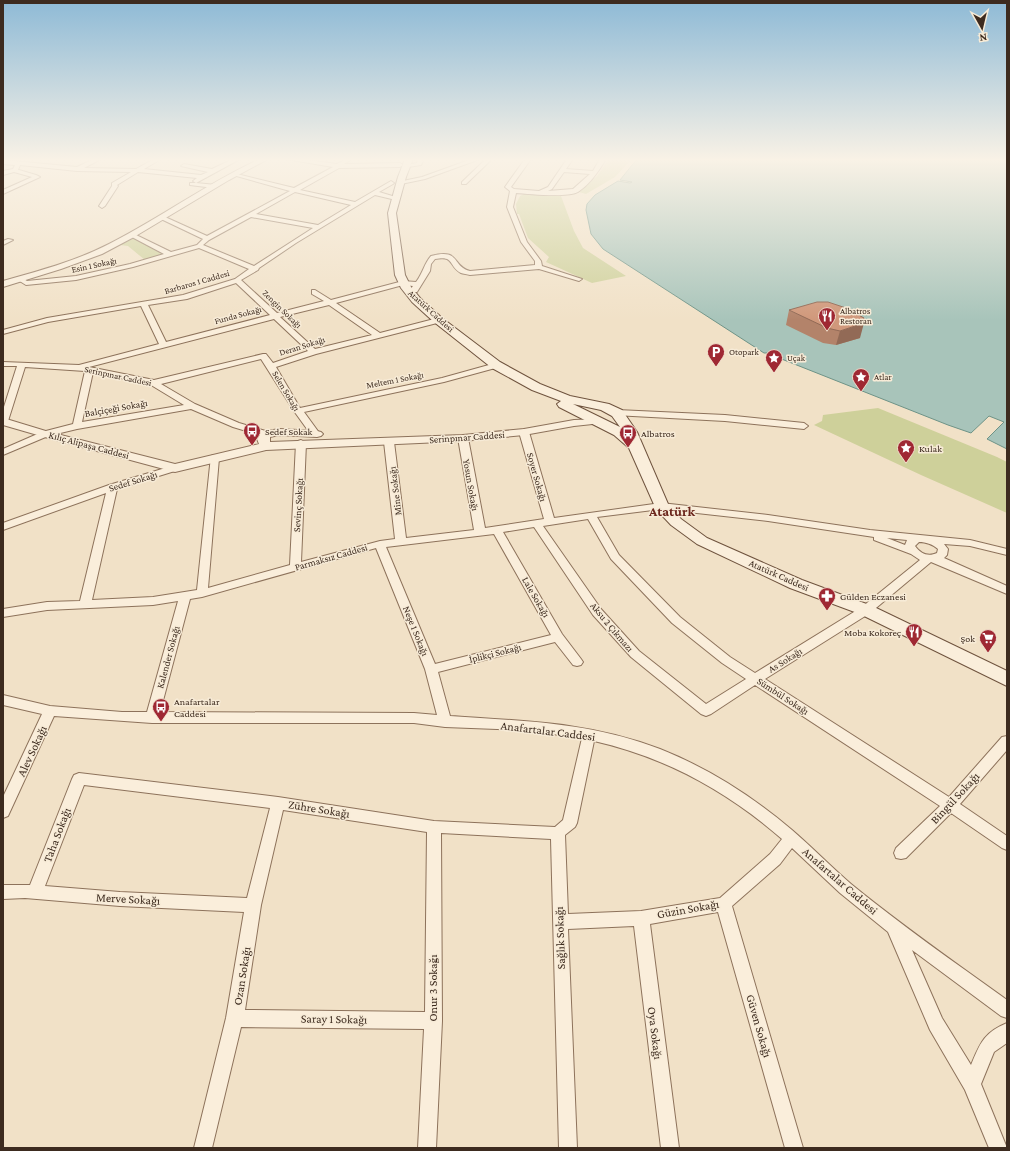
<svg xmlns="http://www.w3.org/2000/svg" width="1010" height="1151" font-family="'Crimson Pro',serif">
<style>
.green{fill:#ced09a}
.water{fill:#a8c4ba;stroke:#6e9387}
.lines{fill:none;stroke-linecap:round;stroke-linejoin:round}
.minor-casing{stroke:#8d725b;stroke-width:2}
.tertiary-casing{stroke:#8d725b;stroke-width:2}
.secondary-casing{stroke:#6f533e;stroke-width:2}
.minor{fill:#faeedb;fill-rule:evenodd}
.tertiary{fill:#faeedb;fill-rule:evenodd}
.secondary{fill:#faeedb;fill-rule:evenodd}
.wall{fill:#b3836a}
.shaded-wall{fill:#926a56}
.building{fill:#d0987b;stroke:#926a56}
.labels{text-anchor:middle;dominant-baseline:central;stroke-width:3;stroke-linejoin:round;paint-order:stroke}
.far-street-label{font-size:9px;fill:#3d2b1f;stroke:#f7ebd7}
.far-poi-label{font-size:9px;fill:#3d2b1f;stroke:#f7ebd7;text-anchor:start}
.street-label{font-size:10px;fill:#3d2b1f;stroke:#f7ebd7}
.poi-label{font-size:10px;fill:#3d2b1f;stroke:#f7ebd7;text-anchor:start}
.near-street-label{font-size:12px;fill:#3d2b1f;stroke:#f7ebd7}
.district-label{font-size:14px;font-weight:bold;fill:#6c271d;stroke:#f7ebd7}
</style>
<rect width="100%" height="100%" fill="#f1e1c7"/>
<g class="green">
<polygon points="609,159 632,159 615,177 586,194 579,192 597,176"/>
<polygon points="524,194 561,196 574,231 583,248 626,276 592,283 546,262 549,257 528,238 519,214 517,214 516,204 520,196"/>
<polygon points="132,239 135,239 164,255 145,260 128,246 120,245"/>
<polygon points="878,408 997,457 1007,462 1007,513 921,475 814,425 822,421 823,415"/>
</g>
<polygon class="water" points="637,159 1007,159 1007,449 987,439 1004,422 989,416 971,433 948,425 779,358 778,355 774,353 764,353 603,249 591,234 586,210 587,204 595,195 618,181 630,183 632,182 620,180"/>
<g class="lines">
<g class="minor-casing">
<g id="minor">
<polygon points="94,159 101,159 84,168 136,169 154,159 161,159 144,169 201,175 208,172 181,166 184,164 212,169 233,159 240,159 196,183 216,185 217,186 214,188 190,185 190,183 196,183 193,181 197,178 138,172 117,185 118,186 105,206 102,208 99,206 112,186 112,183 131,172 77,171 20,165 18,170 19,170 36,175 40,177 3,194 3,190 32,177 14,172 3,175 3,171 13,169 15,165 3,164 3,160 77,167"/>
<path d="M286 159H299L337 164 346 159H352L344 164 400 163 403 165 400 167 339 168 300 190 355 202 391 181 394 183 393 184 379 192 399 198 396 200 375 195 296 243 259 268 258 270 241 280 277 313 324 301 312 294V290H315L331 300 403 281 416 282C423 273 424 264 431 256 461 248 451 266 470 271L535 265V261L521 242 507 207 510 191 505 187 525 159H531L511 187 514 189 539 191 548 187 567 159H573L566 169 593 171 600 159H606C599 171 590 184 578 192 568 198 528 194 516 193L513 207 527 242 541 261 542 266 582 279 579 281 539 269 470 275C467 274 463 274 461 273 448 266 455 255 435 259L431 264 430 271 417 292H414L410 290 413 286 403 285 336 303 380 333 438 318 442 320 441 322 316 354 276 367 300 408 442 378 496 363 500 365 499 367 444 382 304 412 320 434 318 436H312L294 411 261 359 161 384 195 404 239 423 269 432 271 434 269 436 266 437 233 427 191 409 77 429 48 436 3 455V449L42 432 73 424 85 371 25 367 8 421 4 424 3 410 17 366H3V362L79 365 159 344 141 306 48 322 3 334V330L47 318 183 295 235 279 249 269 199 248 133 267 76 280 26 285 18 280V278H22L27 281 76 276 130 264 164 254 130 236V234L132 233 171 252 197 245 203 239 161 219V217H165L207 236 290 191 233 175V173L294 188 333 167ZM564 172 590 174 573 189 548 191 552 189ZM295 192 351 205 318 225 256 214ZM251 217 313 228 254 266 203 245 209 240ZM236 283 270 315 166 342 148 305 187 299ZM329 305 372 335 315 349 280 317ZM274 319 308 351 273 363 266 354H263L154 380 89 367ZM93 372 151 385 184 405 82 422Z"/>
<polygon points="418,159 424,159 421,165 408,167 405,165 417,163"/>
<polygon points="472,159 480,159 425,179 401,184 398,182 422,177"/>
<polygon points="486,159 492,159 466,184 462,184 462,182"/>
<polygon points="8,239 13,240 3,245 3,241"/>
<polygon points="617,410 725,415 804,423 808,426 804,429 725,421 614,415 613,413"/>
<path d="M524 429 529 432 554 518 661 503 768 515 870 530 970 540 1007 549V555L970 546 944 544 948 549 947 555 944 558 1007 586V594L931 562 870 613 765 679 949 797 1002 737 1007 736V750L960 804 1007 836V850L1002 848 951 813 906 858 901 859 896 858 894 853 896 848 940 806 755 685 711 714 706 716 701 714 631 657 593 615 534 527 503 532 562 634 581 659 583 662 581 665 577 666 573 665 555 642 438 672 450 716C523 721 590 722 660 749 708 768 752 796 792 830 812 847 831 867 851 884 901 925 954 962 1007 1000V1018L1001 1016 912 950 942 1018 971 1065C980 1044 983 1033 1007 1023V1043L994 1052 981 1084 1007 1148H989L965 1090 930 1030 888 932 840 893 792 848 780 864 732 906 803 1148H785L718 912 650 924 679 1148H661L634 926 568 929 577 1148H559L551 839 441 833 442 1021 436 1148H418L424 1029 241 1027 212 1148H194L226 1018 244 912 120 906 25 898 3 899V885H30L72 779 74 775 79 773 278 797 434 821 555 827 563 820 582 738 523 730 445 727 414 723H152L54 716 8 816 3 818V797L42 714 3 705V695L50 706 122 712H147L178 601 153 605 47 610 3 617V609L47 602 80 601 106 493 3 530V523L109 485 172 466H178L180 468 178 470 117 489 92 600 153 597 197 590 211 456 214 455 219 458 208 588 290 565 296 443 298 441 301 440 306 443 301 562 380 541 395 539 384 442 389 439 394 442 406 538 474 530 458 438 463 435 468 438 485 528 544 519 519 432ZM661 509 768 521 874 537V540L911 554 920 560 862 607 755 673 730 657 680 617 619 555 597 517ZM588 519 611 559 672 623 722 663 746 679 706 704 639 651 601 609 543 526ZM494 534 551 635 435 664 386 547ZM887 538 907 540 905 545ZM919 542C926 542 932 544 938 549L937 553C928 557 921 554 915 546ZM376 548 425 669 437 715 414 713 160 712 190 599 202 597ZM594 741C665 757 727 791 782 839L770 854 720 898 641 911 568 914 565 835 575 827 577 823ZM84 785 270 808 247 898 120 892 45 886ZM283 810 427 832 425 1012 245 1010 261 905Z"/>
</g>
</g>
<g class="tertiary-casing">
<g id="tertiary">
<path d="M260 159H268L229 180 134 237 102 254 61 269 3 287V281C39 271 76 261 109 244 161 218 207 183 260 159Z"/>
<polygon points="3,418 49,432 175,464 259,444 257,439 262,432 279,429 317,431 321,432 323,434 321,436 317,437 279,435 270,437 270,442 463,435 524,429 574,420 602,419 604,421 602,423 574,426 524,435 463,441 266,450 175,472 41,436 3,425"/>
</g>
</g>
<g class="secondary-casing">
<path id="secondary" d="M405 159H413L406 177 396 213 405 275 411 287 420 298 442 318 500 362 540 384 570 396 609 404 622 410 637 432 668 504 681 519 707 538 802 580 872 606 1007 671V686L860 614 790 588 697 544 671 525 656 509 629 448 614 435 559 407 557 404 561 401 532 390 492 368 434 322 412 302 401 288 395 275 388 213 398 177ZM573 404 601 410 612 416 620 427Z"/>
</g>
<use href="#minor" class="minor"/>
<use href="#tertiary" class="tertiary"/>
<use href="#secondary" class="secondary"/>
</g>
<polygon class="wall" points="789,310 860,338 836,345 823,343 786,325"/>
<polygon class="shaded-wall" points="864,323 860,338 836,345 840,331"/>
<polygon class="building" points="817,302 828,302 846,308 864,318 864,323 840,331 827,328 789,310"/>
<linearGradient id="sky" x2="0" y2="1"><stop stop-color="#8ebad6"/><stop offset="0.5" stop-color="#f9f2e6"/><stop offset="1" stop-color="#f9f2e6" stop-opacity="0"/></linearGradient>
<rect width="1010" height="320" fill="url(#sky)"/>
<defs>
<g id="restaurant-pin" transform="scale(0.9)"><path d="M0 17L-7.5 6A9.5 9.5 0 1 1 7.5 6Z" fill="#9f2833" stroke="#f7ebd7"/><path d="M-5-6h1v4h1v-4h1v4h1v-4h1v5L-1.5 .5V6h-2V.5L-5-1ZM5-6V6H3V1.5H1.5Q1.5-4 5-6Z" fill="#fff"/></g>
<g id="parking-pin" transform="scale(0.9)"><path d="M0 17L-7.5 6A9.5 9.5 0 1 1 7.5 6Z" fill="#9f2833" stroke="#f7ebd7"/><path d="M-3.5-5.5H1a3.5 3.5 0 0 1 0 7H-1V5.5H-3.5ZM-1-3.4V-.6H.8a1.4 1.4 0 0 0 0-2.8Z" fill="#fff"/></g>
<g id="sight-pin" transform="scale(0.9)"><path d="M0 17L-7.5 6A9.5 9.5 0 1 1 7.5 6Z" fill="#9f2833" stroke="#f7ebd7"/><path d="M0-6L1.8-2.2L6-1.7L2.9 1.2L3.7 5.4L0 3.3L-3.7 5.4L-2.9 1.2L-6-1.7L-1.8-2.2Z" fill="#fff"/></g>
<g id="bus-pin" transform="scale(0.9)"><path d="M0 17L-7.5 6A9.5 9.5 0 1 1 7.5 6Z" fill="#9f2833" stroke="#f7ebd7"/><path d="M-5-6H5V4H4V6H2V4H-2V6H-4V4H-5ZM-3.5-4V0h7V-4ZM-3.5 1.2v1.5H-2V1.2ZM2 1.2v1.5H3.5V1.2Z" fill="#fff"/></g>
<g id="pharmacy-pin" transform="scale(0.9)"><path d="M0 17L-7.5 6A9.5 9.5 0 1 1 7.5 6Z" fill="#9f2833" stroke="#f7ebd7"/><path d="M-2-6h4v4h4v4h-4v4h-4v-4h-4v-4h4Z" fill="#fff"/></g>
<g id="supermarket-pin" transform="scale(0.9)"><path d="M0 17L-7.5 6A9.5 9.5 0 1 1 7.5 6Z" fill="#9f2833" stroke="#f7ebd7"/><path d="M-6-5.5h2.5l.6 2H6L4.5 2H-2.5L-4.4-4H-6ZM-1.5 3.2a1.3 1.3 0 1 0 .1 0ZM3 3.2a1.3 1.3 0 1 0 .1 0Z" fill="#fff"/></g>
</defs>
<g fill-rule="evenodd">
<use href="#restaurant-pin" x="827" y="316"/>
<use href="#parking-pin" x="716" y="352"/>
<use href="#sight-pin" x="774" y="358"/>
<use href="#sight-pin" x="861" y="377"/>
<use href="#bus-pin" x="252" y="431"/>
<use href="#bus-pin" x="628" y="433"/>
<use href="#sight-pin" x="906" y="448"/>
<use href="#pharmacy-pin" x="827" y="596"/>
<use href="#restaurant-pin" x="914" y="632"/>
<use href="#supermarket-pin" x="988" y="638"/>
<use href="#bus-pin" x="161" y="707"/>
</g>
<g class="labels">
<g class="far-street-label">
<text transform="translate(94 265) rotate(-12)">Esin 1 Sokağı</text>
<text transform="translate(197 282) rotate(-16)">Barbaros 1 Caddesi</text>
<text transform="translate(282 309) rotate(44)">Zengin Sokağı</text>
<text transform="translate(431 311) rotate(42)">Atatürk Caddesi</text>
<text transform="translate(238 315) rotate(-15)">Funda Sokağı</text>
<text transform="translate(302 346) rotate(-17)">Deran Sokağı</text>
<text transform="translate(118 376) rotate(12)">Serinpınar Caddesi</text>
<text transform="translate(395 380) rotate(-11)">Meltem 1 Sokağı</text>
<text transform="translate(286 391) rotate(59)">Selen Sokağı</text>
</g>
<g class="far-poi-label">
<text x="840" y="311">Albatros<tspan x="840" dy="10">Restoran</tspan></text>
<text x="729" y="352">Otopark</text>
<text x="787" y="358">Uçak</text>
<text x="874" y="377">Atlar</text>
</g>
<g class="street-label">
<text transform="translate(116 408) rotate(-10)">Balçiçeği Sokağı</text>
<text transform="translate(467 437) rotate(-4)">Serinpınar Caddesi</text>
<text transform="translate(89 445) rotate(15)">Kılıç Alipaşa Caddesi</text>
<text transform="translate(537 477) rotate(74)">Soyer Sokağı</text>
<text transform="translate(133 481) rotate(-17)">Sedef Sokağı</text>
<text transform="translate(471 485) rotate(80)">Yosun Sokağı</text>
<text transform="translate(395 491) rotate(-97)">Mine Sokağı</text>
<text transform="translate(298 505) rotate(-87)">Sevinç Sokağı</text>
<text transform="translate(331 557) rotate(-16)">Parmaksız Caddesi</text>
<text transform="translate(779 575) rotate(24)">Atatürk Caddesi</text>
<text transform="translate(536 597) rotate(60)">Lale Sokağı</text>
<text transform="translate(612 627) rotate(50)">Aksu 2 Çıkmazı</text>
<text transform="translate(416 631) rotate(68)">Neşe 1 Sokağı</text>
<text transform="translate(495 653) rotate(-14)">İplikçi Sokağı</text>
<text transform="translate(168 657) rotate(-75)">Kalender Sokağı</text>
<text transform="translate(785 660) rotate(-32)">As Sokağı</text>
<text transform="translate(783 696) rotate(33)">Sümbül Sokağı</text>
</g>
<g class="poi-label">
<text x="265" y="431">Sedef Sokak</text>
<text x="641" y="433">Albatros</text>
<text x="919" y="448">Kulak</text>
<text x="840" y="596">Gülden Eczanesi</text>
<text x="901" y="632" text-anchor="end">Moba Kokoreç</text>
<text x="975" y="638" text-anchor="end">Şok</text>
<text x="174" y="701">Anafartalar<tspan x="174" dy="12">Caddesi</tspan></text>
</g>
<g class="near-street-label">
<text transform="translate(548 731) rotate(7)">Anafartalar Caddesi</text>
<text transform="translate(32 751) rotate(-65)">Alev Sokağı</text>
<text transform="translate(955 798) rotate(-47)">Bingül Sokağı</text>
<text transform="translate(319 809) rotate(9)">Zühre Sokağı</text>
<text transform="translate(57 835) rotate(-69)">Taha Sokağı</text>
<text transform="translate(840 881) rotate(41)">Anafartalar Caddesi</text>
<text transform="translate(128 899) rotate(3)">Merve Sokağı</text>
<text transform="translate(688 909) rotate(-10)">Güzin Sokağı</text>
<text transform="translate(560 938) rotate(-92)">Sağlık Sokağı</text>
<text transform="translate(242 976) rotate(-81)">Ozan Sokağı</text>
<text transform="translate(433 988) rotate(-90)">Onur 3 Sokağı</text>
<text transform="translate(334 1019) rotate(1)">Saray 1 Sokağı</text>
<text transform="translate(759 1026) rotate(74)">Güven Sokağı</text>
<text transform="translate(655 1033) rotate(83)">Oya Sokağı</text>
</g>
<g class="district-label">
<text x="672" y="511">Atatürk</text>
</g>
</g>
<rect width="1010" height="1151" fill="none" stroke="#3d2b1f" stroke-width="8"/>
<g transform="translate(982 28) rotate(172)" stroke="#f7ebd7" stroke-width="3" paint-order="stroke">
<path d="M0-3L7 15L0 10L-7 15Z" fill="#3d2b1f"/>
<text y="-6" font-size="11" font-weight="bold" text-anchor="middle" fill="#3d2b1f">N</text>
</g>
</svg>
